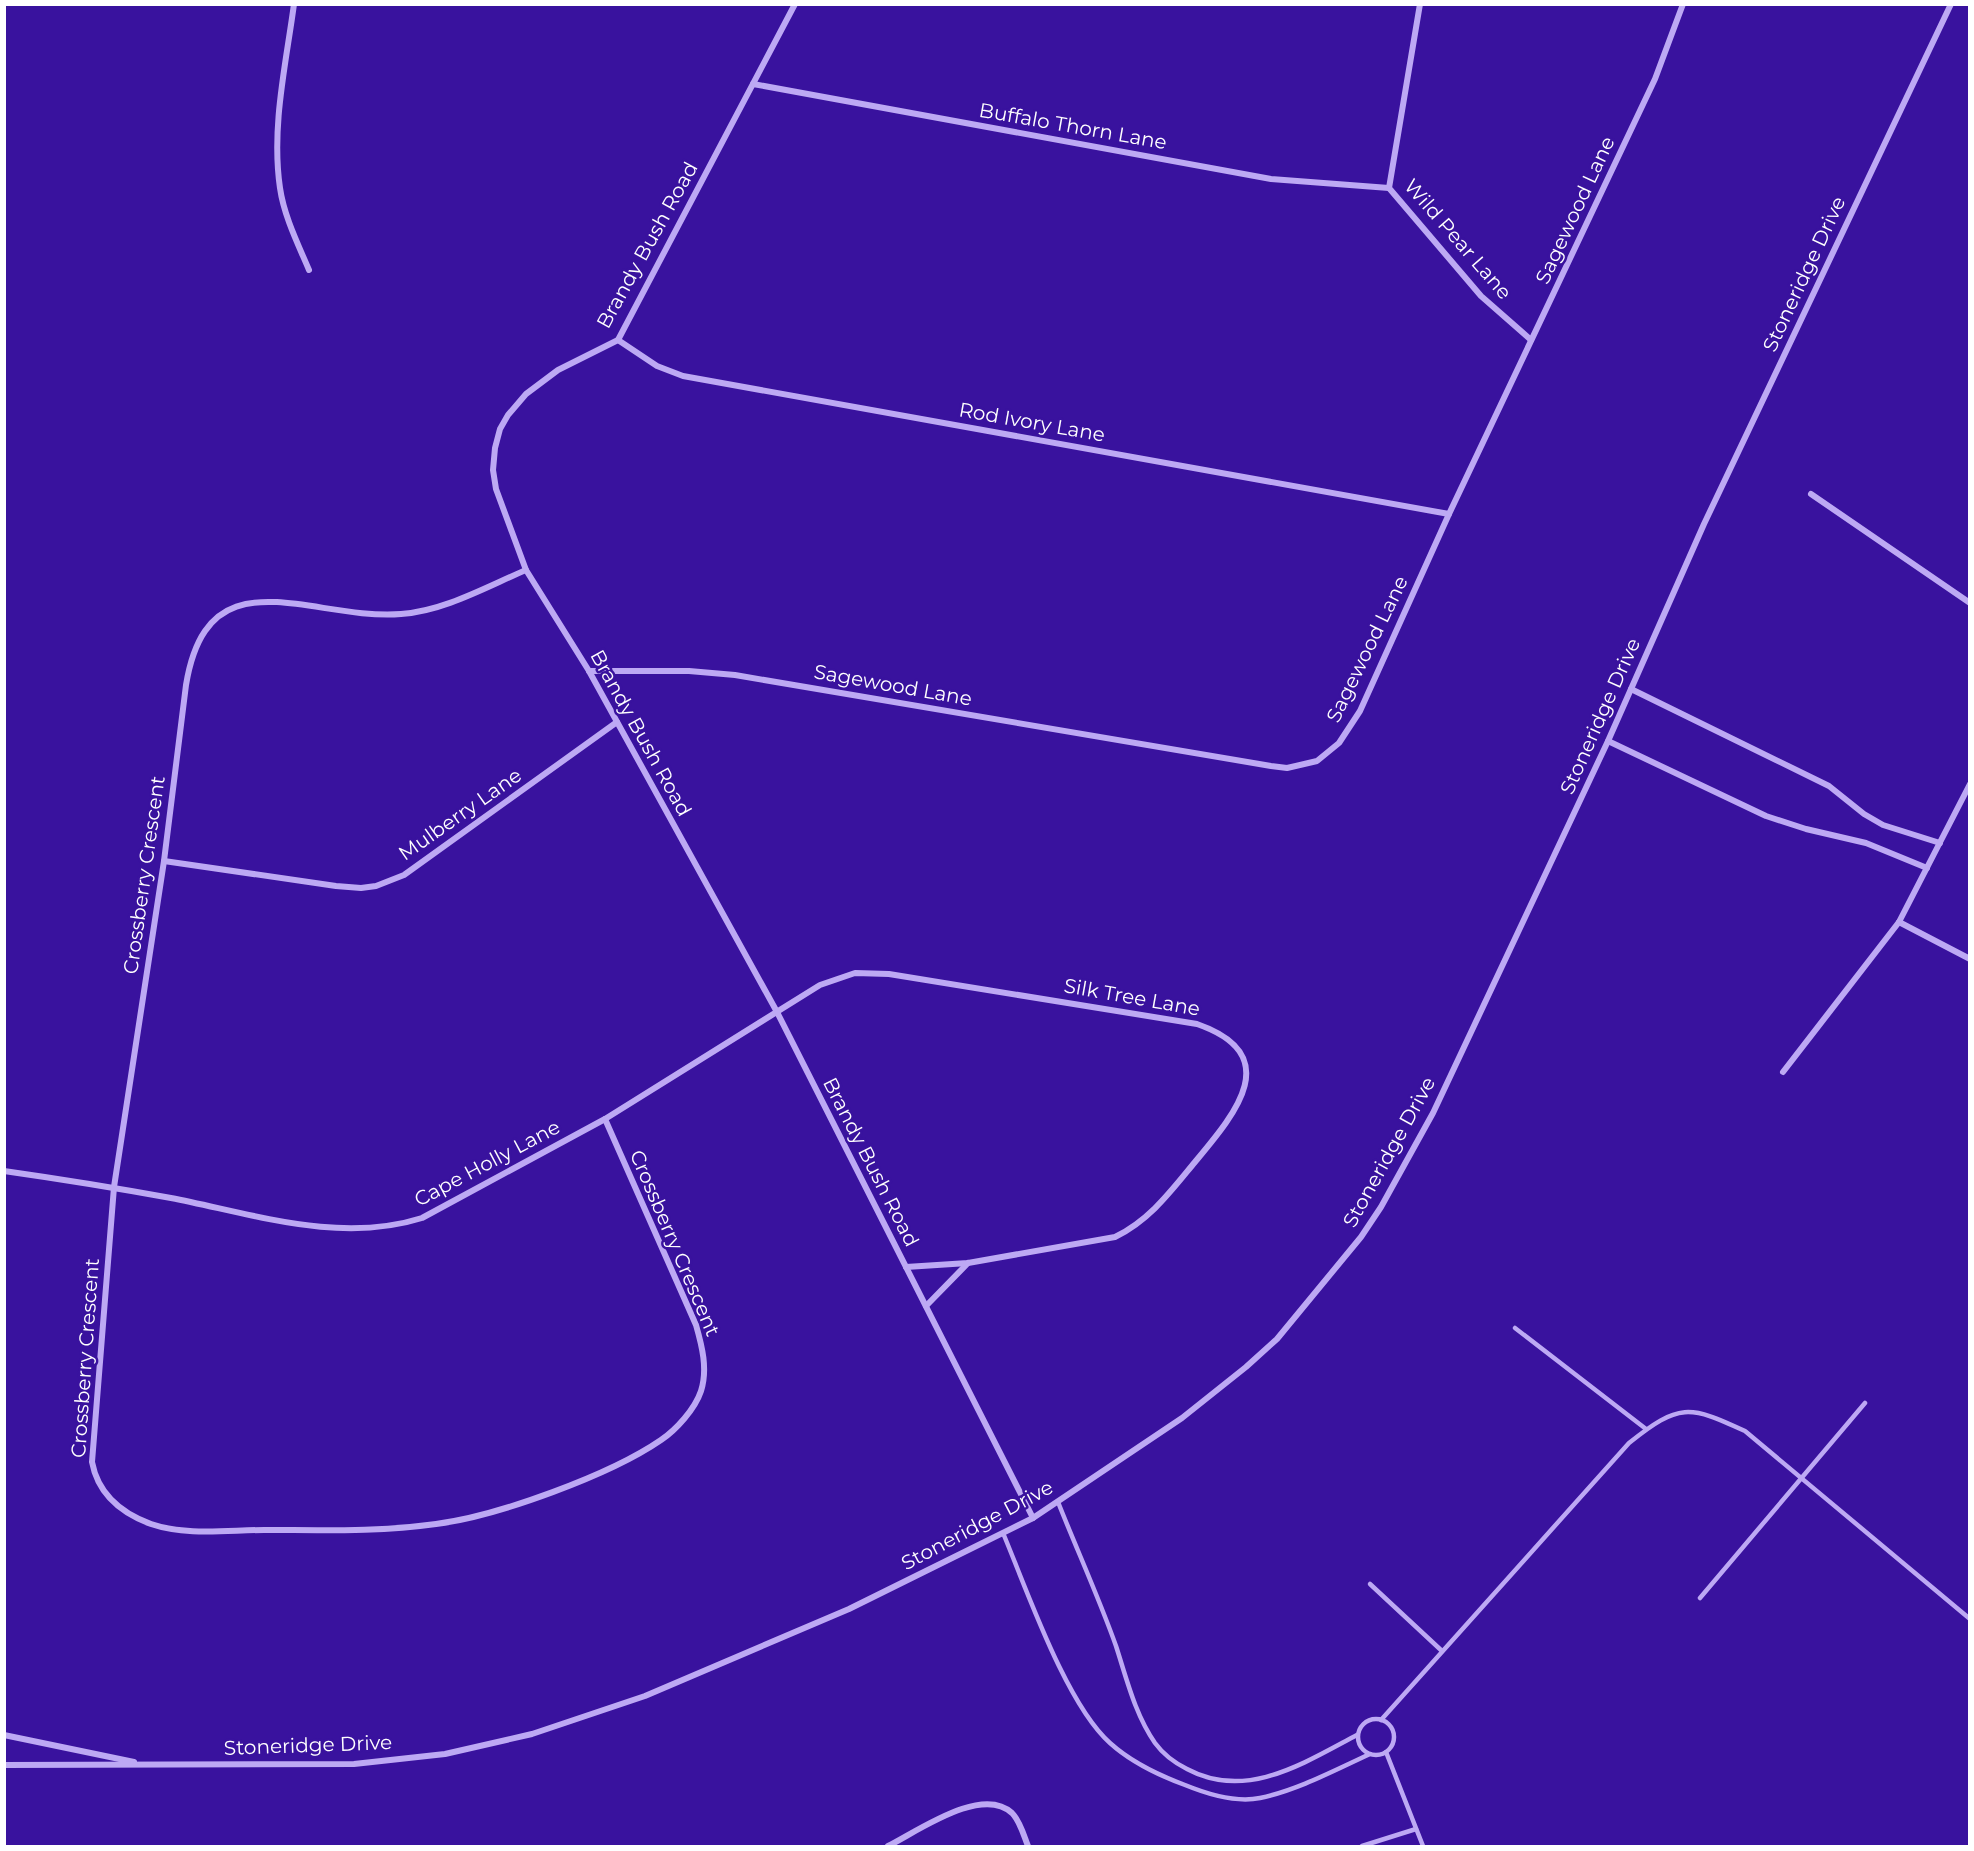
<svg xmlns="http://www.w3.org/2000/svg" width="1974" height="1851" font-family="Montserrat,sans-serif">
<style>
.lines{fill:none;stroke-linecap:round;stroke-linejoin:round}
.service{stroke:#bda9f4;stroke-width:4.5}
.minor{stroke:#bda9f4;stroke-width:6}
.labels{text-anchor:middle;dominant-baseline:central;stroke-width:5;stroke-linejoin:round;paint-order:stroke}
.street-label{font-size:20px;fill:#fff;stroke:#39129e}
</style>
<rect width="100%" height="100%" fill="#39129e"/>
<g class="lines">
<g class="service">
<polyline points="1515,1328 1646,1429"/>
<path d="M1058 1502C1077 1550 1099 1598 1116 1646 1127 1680 1135 1714 1155 1743 1163 1754 1175 1763 1187 1769 1246 1801 1304 1763 1357 1735"/>
<path d="M1003 1533C1027 1590 1066 1704 1110 1743 1131 1762 1158 1775 1185 1785 1207 1794 1236 1803 1260 1798 1298 1790 1335 1770 1370 1754"/>
<polyline points="1370,1584 1442,1651"/>
<polyline points="1700,1598 1865,1403"/>
<circle cx="1376" cy="1737" r="18"/>
<path d="M1381 1720 1629 1443C1679 1403 1689 1405 1745 1431L1970 1619"/>
<polyline points="1386,1752 1423,1846"/>
<polyline points="1362,1846 1416,1829"/>
</g>
<g class="minor">
<path d="M294 4C286 64 271 127 280 188 284 216 298 244 309 270"/>
<polyline points="795,4 618,340 558,370 526,394 508,415 500,429 495,448 493,470 496,489 526,570 589,671 777,1012 1033,1518"/>
<polyline points="1420,4 1389,188 1481,296 1531,340"/>
<polyline points="753,84 1271,179 1389,188"/>
<polyline points="618,340 657,366 683,376 1449,514"/>
<polyline points="1811,494 1970,603"/>
<path d="M526 570C486 587 444 611 401 614 310 621 208 551 186 685L164 861 114 1187 92 1462C98 1494 121 1513 151 1524 186 1536 228 1530 264 1530 322 1530 379 1532 436 1524 498 1516 610 1475 661 1440 676 1430 695 1409 701 1391 708 1369 702 1346 696 1325L605 1119"/>
<polyline points="589,671 689,671 735,675 1271,766 1287,768 1317,761 1339,743 1360,711 1449,514 1655,79 1683,4"/>
<polyline points="1631,689 1829,786 1864,814 1883,825 1940,843"/>
<polyline points="1608,741 1766,816 1806,829 1866,843 1927,868"/>
<polyline points="164,861 336,886 361,888 376,886 404,875 617,722"/>
<polyline points="1899,922 1970,959"/>
<polyline points="1783,1072 1899,922 1970,784"/>
<path d="M4 1171C60 1179 116 1188 171 1198 253 1214 340 1244 422 1218L605 1119 820 985 855 973 889 974 1197 1024C1286 1055 1235 1114 1195 1162 1171 1191 1150 1220 1115 1237L968 1263 906 1267"/>
<polyline points="926,1306 968,1263"/>
<polyline points="4,1735 134,1762"/>
<polyline points="4,1765 354,1764 445,1754 532,1734 645,1696 849,1609 1033,1518 1182,1418 1246,1367 1277,1339 1361,1237 1381,1207 1433,1113 1608,741 1704,524 1951,4"/>
<path d="M888 1846C918 1831 982 1785 1012 1813 1020 1821 1024 1836 1028 1846"/>
</g>
</g>
<g class="labels">
<g class="street-label">
<text transform="translate(1073 126) rotate(10)">Buffalo Thorn Lane</text>
<text transform="translate(1575 210) rotate(-65)">Sagewood Lane</text>
<text transform="translate(1458 239) rotate(49)">Wild Pear Lane</text>
<text transform="translate(647 245) rotate(-61)">Brandy Bush Road</text>
<text transform="translate(1804 274) rotate(-65)">Stoneridge Drive</text>
<text transform="translate(1032 422) rotate(10)">Rod Ivory Lane</text>
<text transform="translate(1367 649) rotate(-64)">Sagewood Lane</text>
<text transform="translate(893 685) rotate(10)">Sagewood Lane</text>
<text transform="translate(1600 716) rotate(-66)">Stoneridge Drive</text>
<text transform="translate(641 733) rotate(61)">Brandy Bush Road</text>
<text transform="translate(460 814) rotate(-35)">Mulberry Lane</text>
<text transform="translate(144 875) rotate(-82)">Crossberry Crescent</text>
<text transform="translate(1132 997) rotate(10)">Silk Tree Lane</text>
<text transform="translate(1389 1152) rotate(-61)">Stoneridge Drive</text>
<text transform="translate(871 1162) rotate(63)">Brandy Bush Road</text>
<text transform="translate(487 1163) rotate(-28)">Cape Holly Lane</text>
<text transform="translate(675 1243) rotate(67)">Crossberry Crescent</text>
<text transform="translate(85 1358) rotate(-86)">Crossberry Crescent</text>
<text transform="translate(977 1525) rotate(-28)">Stoneridge Drive</text>
<text transform="translate(308 1745) rotate(-2)">Stoneridge Drive</text>
</g>
</g>
<rect width="1974" height="1851" fill="none" stroke="#ffffff" stroke-width="12"/>
</svg>
